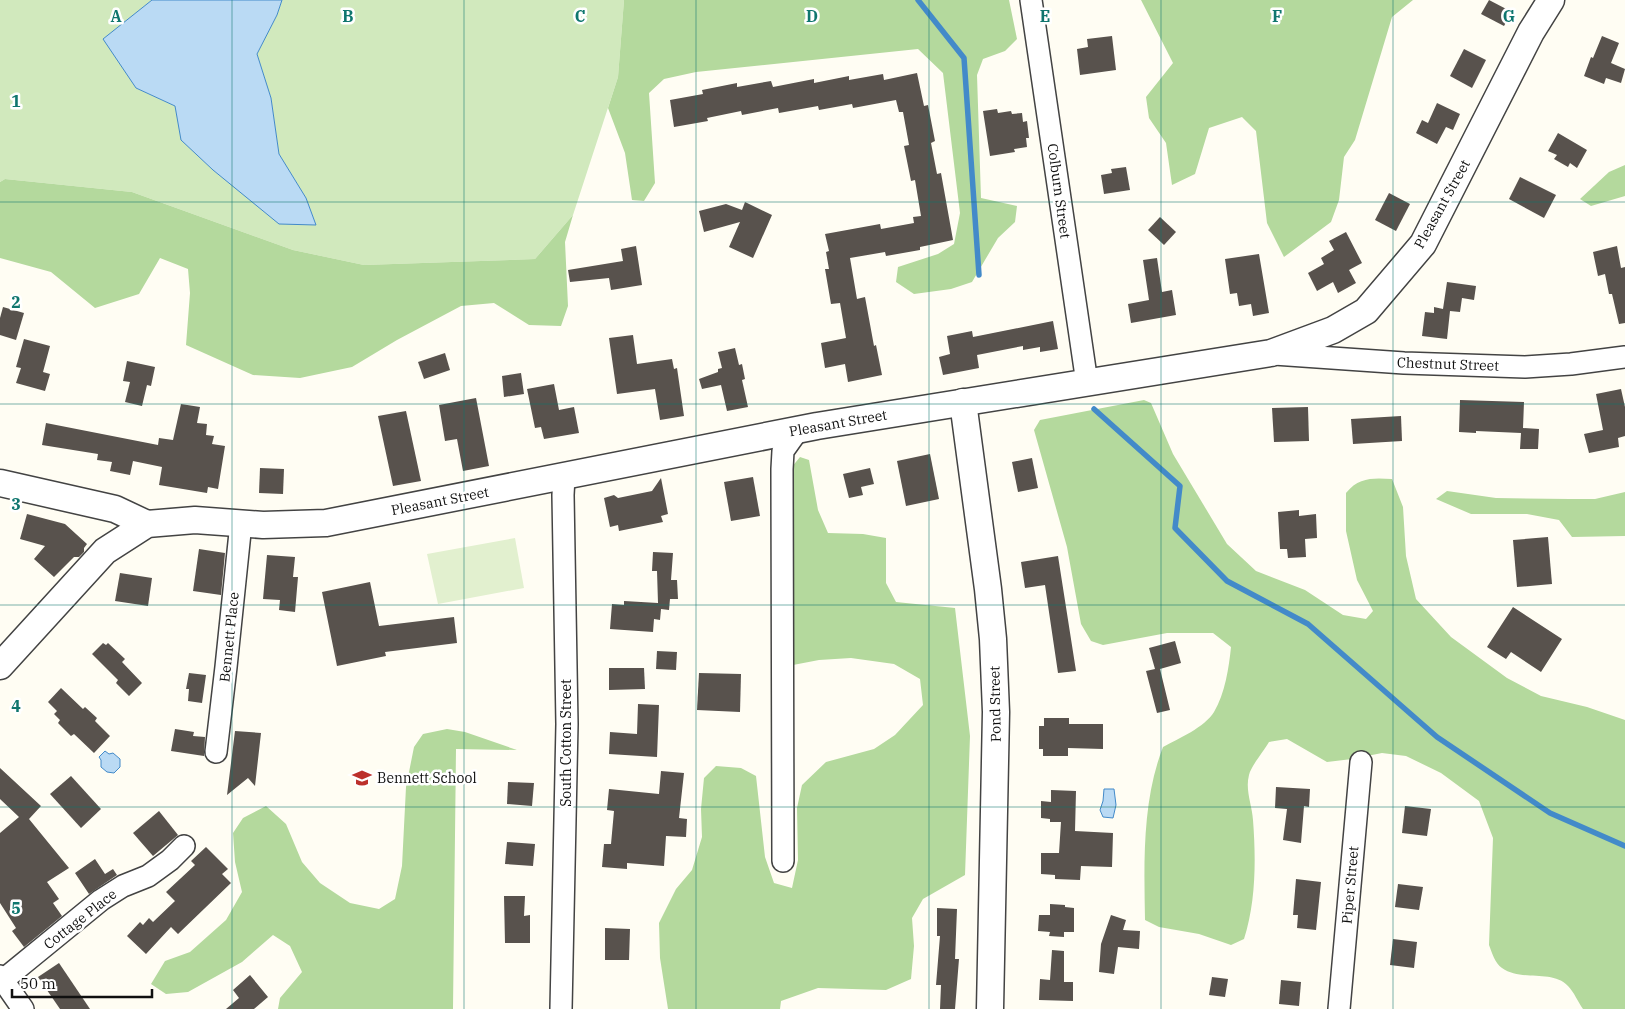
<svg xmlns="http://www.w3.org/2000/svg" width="1625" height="1009" font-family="'IBM Plex Serif',serif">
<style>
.green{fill:#d1e9bd}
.forest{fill:#b4d99d}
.pitch{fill:#e2f0cf}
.water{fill:#badaf4;stroke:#438ac9}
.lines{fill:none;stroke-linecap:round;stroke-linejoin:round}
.stream{stroke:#438ac9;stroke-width:5.5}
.building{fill:#58524d}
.minor-casing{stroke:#434343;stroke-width:24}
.tertiary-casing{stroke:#434343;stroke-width:29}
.minor{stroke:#fff;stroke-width:21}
.tertiary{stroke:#fff;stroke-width:26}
.grid{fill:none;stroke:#0f766e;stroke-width:1;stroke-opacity:0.55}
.labels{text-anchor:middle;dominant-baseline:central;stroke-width:5;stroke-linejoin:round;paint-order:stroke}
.street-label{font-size:14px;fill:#101010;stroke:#fff}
.poi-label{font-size:14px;fill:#101010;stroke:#fff;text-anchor:start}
.grid-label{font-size:16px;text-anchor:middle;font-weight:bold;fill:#0f766e;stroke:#fff;stroke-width:5;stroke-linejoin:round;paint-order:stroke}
</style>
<rect width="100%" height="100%" fill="#fffdf3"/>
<polygon class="green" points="0,0 152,0 104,39 136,88 175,106 182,140 213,170 279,223 316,225 306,198 279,154 271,98 257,54 277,15 282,0 624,0 618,77 573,215 535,259 364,265 293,250 132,192 5,179 0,182"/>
<g class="forest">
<polygon points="624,0 1009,0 1017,39 1005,51 983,59 977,75 981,198 1017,206 1015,222 998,238 972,282 951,289 914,294 896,282 898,267 938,254 954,244 960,213 943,73 918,49 696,72 664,79 649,93 655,183 644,201 632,200 625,153 608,108 618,77"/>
<polygon points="1141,0 1413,0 1392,17 1355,140 1344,157 1339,200 1331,222 1284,257 1267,223 1256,131 1242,117 1209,128 1195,174 1172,185 1166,143 1149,118 1146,97 1173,63"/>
<polygon points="1625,165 1625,196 1591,206 1580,199 1609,172"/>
<polygon points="5,179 132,192 293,250 364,265 535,259 573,215 565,242 568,306 561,326 529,325 494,303 461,306 397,340 352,367 300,378 253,375 186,345 190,293 188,269 160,258 139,294 95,308 51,272 0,258 0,182"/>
<path d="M1144 400 1151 403 1173 454 1227 544 1256 571 1305 590 1343 615 1366 619 1373 611 1357 580 1346 531V493C1359 477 1373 478 1392 479L1403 507 1406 556 1416 599 1451 637 1507 678 1541 696 1587 707 1625 720V1009H1583C1578 1002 1574 992 1568 986 1552 969 1522 982 1502 968 1495 963 1492 953 1489 945L1493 838 1479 801 1441 773 1406 756 1382 753 1352 759 1327 762 1287 739 1269 742C1264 751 1251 766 1249 775 1245 790 1252 805 1253 820 1256 859 1256 902 1244 939L1231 945 1199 934 1159 927 1145 920C1144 863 1142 801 1163 747 1178 739 1205 727 1214 712 1225 694 1229 667 1231 647L1213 633H1167L1103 645 1091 641 1081 624 1067 547 1034 430 1040 420Z"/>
<polygon points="800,457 809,460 818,510 828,533 863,534 886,538 886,583 896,602 955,608 970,736 965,875 923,899 912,918 914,946 911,979 886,990 818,988 781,1001 780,1009 668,1009 660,958 659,923 676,889 692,870 702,837 701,809 704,778 716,766 741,768 756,776 765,857 774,883 792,888 798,860 797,808 802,785 826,762 874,749 895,735 923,705 920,679 894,664 851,658 819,660 793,665 791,468"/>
<polygon points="1447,491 1496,498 1570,499 1595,499 1625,492 1625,536 1572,537 1559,520 1527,514 1471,514 1436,499"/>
<polygon points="447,729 465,732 517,750 456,749 453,1009 278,1009 280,998 302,972 290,946 273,935 242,962 188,992 166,994 151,984 165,961 190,952 226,920 242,892 235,862 233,833 243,818 266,806 286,824 302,862 320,883 350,903 379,909 395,899 402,866 406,787 414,747 423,734"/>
</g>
<polygon class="pitch" points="515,538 524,588 438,604 427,554"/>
<g class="water">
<polygon points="152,0 282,0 277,15 257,54 271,98 279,154 306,198 316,225 279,224 213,170 181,140 175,106 136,88 103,39"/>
<polygon points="105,751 109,754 113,753 120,759 120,767 114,773 107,772 101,767 101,760 99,757"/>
<polygon points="1104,789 1114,789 1116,805 1113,818 1103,817 1100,810 1103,801"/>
</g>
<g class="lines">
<g class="stream">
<polyline points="918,0 964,58 979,275"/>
<polyline points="1094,409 1180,486 1175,528 1227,581 1308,624 1437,737 1550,813 1625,846"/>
</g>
</g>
<g class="building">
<polygon points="1489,0 1512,12 1504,26 1481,14"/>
<polygon points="1112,36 1116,70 1080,75 1077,49 1088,47 1087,39"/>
<polygon points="1602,36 1619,43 1611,63 1625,69 1621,83 1606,78 1604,84 1584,76 1591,57 1593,58"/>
<polygon points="1464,49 1486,60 1472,88 1450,76"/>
<polygon points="917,73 924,106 928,105 935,141 931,143 937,174 941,173 953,240 920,247 920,250 886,256 885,252 850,258 857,299 865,297 874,346 876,345 882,375 848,382 845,364 825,368 821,343 846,338 840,303 831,304 825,269 829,269 826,252 829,251 825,234 880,224 881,229 914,223 913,217 921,216 915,180 911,181 904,146 909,145 903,112 899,112 896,100 853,108 852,104 819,110 818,106 779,113 778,108 742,115 741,111 707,118 708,121 674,127 670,100 703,94 702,90 737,83 737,87 771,81 773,87 814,79 814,83 849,76 849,80 883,74 884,80"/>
<polygon points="1437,103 1460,114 1453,130 1446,127 1437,144 1416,133 1422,120 1428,123"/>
<polygon points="997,109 998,113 1011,111 1012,114 1022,113 1023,122 1027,121 1029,138 1026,138 1027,147 1014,149 1015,152 990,156 983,111"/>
<polygon points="1558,133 1587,150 1577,168 1570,163 1568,167 1554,159 1557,155 1548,151"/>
<polygon points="1126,167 1130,190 1104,194 1101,175 1112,173 1111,169"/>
<polygon points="1520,177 1556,195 1544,218 1509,199"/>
<polygon points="1389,193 1410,204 1396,231 1375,220"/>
<polygon points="745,202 772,215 753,258 729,247 740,222 704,232 699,211 726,204 742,210"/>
<polygon points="1160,217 1176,232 1164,245 1148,230"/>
<polygon points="1346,232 1362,263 1349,270 1356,283 1338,293 1333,282 1317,291 1308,273 1324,264 1321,258 1334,250 1329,241"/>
<polygon points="636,246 642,285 611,290 609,278 570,282 568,270 623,261 621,249"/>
<polygon points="1617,246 1621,268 1625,267 1625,323 1619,324 1612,294 1609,294 1605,274 1598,276 1593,252"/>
<polygon points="1259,254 1269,313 1253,316 1251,304 1239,306 1237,293 1230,294 1225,259"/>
<polygon points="1157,258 1162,292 1172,290 1176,315 1131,323 1128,304 1149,300 1143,260"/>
<polygon points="1447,282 1476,286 1474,300 1462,298 1460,312 1450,311 1447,339 1422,336 1425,312 1434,313 1434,307 1443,309"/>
<polygon points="3,307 24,313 16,340 0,335 0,318"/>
<polygon points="1053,321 1058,349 1040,352 1040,347 1023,350 1023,346 977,355 979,368 943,375 939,357 950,354 947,336 972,331 973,337"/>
<polygon points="633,335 637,364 672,359 674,369 677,368 684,416 660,420 655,389 617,394 609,338"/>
<polygon points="24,339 50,346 43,372 50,374 45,391 16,383 21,368 16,367"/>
<polygon points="735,348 739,365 742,364 745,379 742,380 748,407 727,411 721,385 702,389 699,379 718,372 718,369 722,368 718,352"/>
<polygon points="445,353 450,370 424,379 418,362"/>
<polygon points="127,361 155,367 151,386 147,385 142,406 125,402 130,382 123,381"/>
<polygon points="521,373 524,394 504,397 502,376"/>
<polygon points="554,384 559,410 574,407 579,433 544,439 541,427 535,428 527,389"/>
<polygon points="1621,389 1625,407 1625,436 1618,438 1619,447 1589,453 1584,434 1603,430 1596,394"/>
<polygon points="476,398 489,466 463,471 457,439 445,441 439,405"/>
<polygon points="1460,400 1524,402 1523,428 1539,429 1538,449 1520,449 1521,433 1476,431 1476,433 1459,432"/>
<polygon points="181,404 200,407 197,423 207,424 206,435 214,436 212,444 225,446 218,489 208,487 207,493 159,485 162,467 133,461 130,475 110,471 112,462 97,460 98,454 42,445 46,423 158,445 159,438 173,440"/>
<polygon points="1308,407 1309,441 1274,442 1272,408"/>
<polygon points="406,411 421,481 393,486 378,416"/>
<polygon points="1401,416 1402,441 1353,444 1351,419"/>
<polygon points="930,454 939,499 906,506 897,461"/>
<polygon points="1032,458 1038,488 1018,492 1012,462"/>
<polygon points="260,468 284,469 283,494 259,493"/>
<polygon points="870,468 874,484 861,487 863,495 849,498 843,474"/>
<polygon points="753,477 760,516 731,521 724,482"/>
<polygon points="661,478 668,514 661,516 663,522 619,531 618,525 610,527 604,498 614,495 618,498 652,491"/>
<polygon points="1299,510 1299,516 1316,514 1317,538 1305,539 1306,557 1288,558 1287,549 1280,549 1278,512"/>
<polygon points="27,514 65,524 87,544 84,548 84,552 79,557 74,557 54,577 34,559 45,546 20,539"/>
<polygon points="1548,537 1552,584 1517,587 1513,540"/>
<polygon points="199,549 225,553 221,595 193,591"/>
<polygon points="653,552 673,553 671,580 677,580 678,599 670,599 669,610 661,609 660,620 654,619 653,632 610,629 612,604 624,605 624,601 658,603 657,571 652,571"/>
<polygon points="267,555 295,557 293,577 298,577 295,612 279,610 280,600 263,599"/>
<polygon points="1058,556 1076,671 1058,673 1045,585 1025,588 1021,562"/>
<polygon points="120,573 152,578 148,606 115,601"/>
<polygon points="370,582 379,626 454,617 457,643 385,652 386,656 337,666 322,592"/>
<polygon points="1513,607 1562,639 1541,672 1511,652 1506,659 1487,647"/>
<polygon points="1175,641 1181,663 1160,669 1170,710 1157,713 1146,671 1155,669 1149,648"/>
<polygon points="103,643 106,645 108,643 125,659 122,662 142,683 129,696 116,683 118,680 92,654"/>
<polygon points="657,651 677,652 676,670 656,669"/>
<polygon points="609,668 644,668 645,689 609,690"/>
<polygon points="189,673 206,675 202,703 188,701 189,689 186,689"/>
<polygon points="699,673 741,674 740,712 697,710"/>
<polygon points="61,688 83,709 85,707 97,718 95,721 110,736 94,753 74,734 71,736 58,723 60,720 54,714 57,711 48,702"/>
<polygon points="638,704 659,705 657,757 609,754 610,732 637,734"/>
<polygon points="1044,718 1069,718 1069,724 1103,724 1103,749 1068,748 1068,756 1043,756 1043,749 1039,749 1039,726 1044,726"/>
<polygon points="175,729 194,732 193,736 205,737 204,756 171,751"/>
<polygon points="235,731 261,733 255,786 248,778 227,795"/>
<polygon points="0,768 41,806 29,819 69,868 47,882 59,899 53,903 62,916 24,947 12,931 16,928 0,903 0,833 19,817 0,799"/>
<polygon points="661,771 684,773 679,818 687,819 686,837 666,836 664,866 627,863 627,869 602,867 604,844 611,844 614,811 607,810 609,789 659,794"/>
<polygon points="71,776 101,809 81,828 50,794"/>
<polygon points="508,782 534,783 532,806 507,804"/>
<polygon points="1276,787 1310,789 1309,807 1304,806 1301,843 1283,840 1287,809 1275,808"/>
<polygon points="1051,790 1076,791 1075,831 1113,833 1112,867 1081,866 1080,880 1055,879 1055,875 1041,874 1041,853 1059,853 1061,822 1050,822 1050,819 1041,818 1041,801 1051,802"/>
<polygon points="1405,806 1431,809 1427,836 1402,833"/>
<polygon points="159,811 178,835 153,856 133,833"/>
<polygon points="507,842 535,844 533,866 505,864"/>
<polygon points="206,847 228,869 222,874 231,883 178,934 171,927 146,954 127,936 140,922 143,925 149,918 153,922 175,901 166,892 195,865 191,861"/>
<polygon points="95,859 105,874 113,869 117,875 89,894 75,873"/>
<polygon points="1296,879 1321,882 1316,930 1297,928 1298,915 1293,915"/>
<polygon points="1398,884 1423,887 1419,910 1395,907"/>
<polygon points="504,896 525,896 524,916 530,915 530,943 505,943"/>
<polygon points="1050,904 1065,905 1065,907 1074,908 1074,932 1064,932 1064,937 1049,936 1050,932 1038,931 1039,915 1050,915"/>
<polygon points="937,908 957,909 955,959 959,959 955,1009 940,1009 941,985 936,985 940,936 937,936"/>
<polygon points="1111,915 1126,920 1123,930 1140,931 1139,949 1118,947 1114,974 1099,972 1101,944"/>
<polygon points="605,928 630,929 629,960 605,960"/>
<polygon points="1393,939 1417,942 1414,968 1390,965"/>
<polygon points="1052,950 1064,951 1064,982 1073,982 1073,1001 1039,1000 1040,979 1050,980"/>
<polygon points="59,963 90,1009 60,1009 38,977"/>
<polygon points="250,975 268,997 254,1009 226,1009 239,998 233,990"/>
<polygon points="1212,977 1228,979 1225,997 1209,995"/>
<polygon points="1281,980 1301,982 1299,1006 1279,1004"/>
</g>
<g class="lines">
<g class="minor-casing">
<g id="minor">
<polyline points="1031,0 1087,383"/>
<polyline points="1274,354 1404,363 1525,367 1571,364 1625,357"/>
<polyline points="216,752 226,667 241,523"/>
<polyline points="783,861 782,469 783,451 798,430"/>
<polyline points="0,976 23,1009"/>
<polyline points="3,980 101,900 123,886 148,876 170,860 184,846"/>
<polyline points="561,1009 567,724 563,495 564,477"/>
<polyline points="1339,1009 1361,762"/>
</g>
</g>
<g class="tertiary-casing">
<g id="tertiary">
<polyline points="963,402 988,589 993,639 996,712 990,1009"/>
<polyline points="0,483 115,509 147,524"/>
<polyline points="0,666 105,551 147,524 195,520 263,525 326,523 817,426 1271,353 1333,330 1366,311 1423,244 1531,32 1551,0"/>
</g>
</g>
<use href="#minor" class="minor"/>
<use href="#tertiary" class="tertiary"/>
</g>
<path class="grid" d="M232 0V1009M464 0V1009M696 0V1009M929 0V1009M1161 0V1009M1393 0V1009M0 202H1625M0 404H1625M0 605H1625M0 807H1625"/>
<defs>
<g id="school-bare" transform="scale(1.5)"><path d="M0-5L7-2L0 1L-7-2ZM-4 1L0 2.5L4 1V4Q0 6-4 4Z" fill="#bc302c" stroke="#fff" stroke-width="2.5" paint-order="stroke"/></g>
</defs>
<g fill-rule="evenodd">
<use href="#school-bare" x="362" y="778"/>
</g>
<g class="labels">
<g class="street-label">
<text transform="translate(1059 191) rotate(82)">Colburn Street</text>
<text transform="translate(1442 204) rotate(-61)">Pleasant Street</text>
<text transform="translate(1448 364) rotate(2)">Chestnut Street</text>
<text transform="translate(838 423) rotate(-10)">Pleasant Street</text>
<text transform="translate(440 501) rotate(-11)">Pleasant Street</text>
<text transform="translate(229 637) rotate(-84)">Bennett Place</text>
<text transform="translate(995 704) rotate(-91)">Pond Street</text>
<text transform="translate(566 743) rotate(-90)">South Cotton Street</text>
<text transform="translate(1350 885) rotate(-85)">Piper Street</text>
<text transform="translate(80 919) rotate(-38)">Cottage Place</text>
</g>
<g class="poi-label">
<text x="377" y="778">Bennett School</text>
</g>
</g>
<g class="grid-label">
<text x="116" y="22">A</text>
<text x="348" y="22">B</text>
<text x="580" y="22">C</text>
<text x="812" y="22">D</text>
<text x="1045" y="22">E</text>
<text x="1277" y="22">F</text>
<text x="1509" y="22">G</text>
<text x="16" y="107">1</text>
<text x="16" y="308">2</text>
<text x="16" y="510">3</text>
<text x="16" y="712">4</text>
<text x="16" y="914">5</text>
</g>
<path d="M12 989v8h140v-8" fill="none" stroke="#101010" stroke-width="2.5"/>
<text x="20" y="989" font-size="15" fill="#101010" stroke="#ffffff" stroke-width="4" paint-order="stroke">50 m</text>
</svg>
